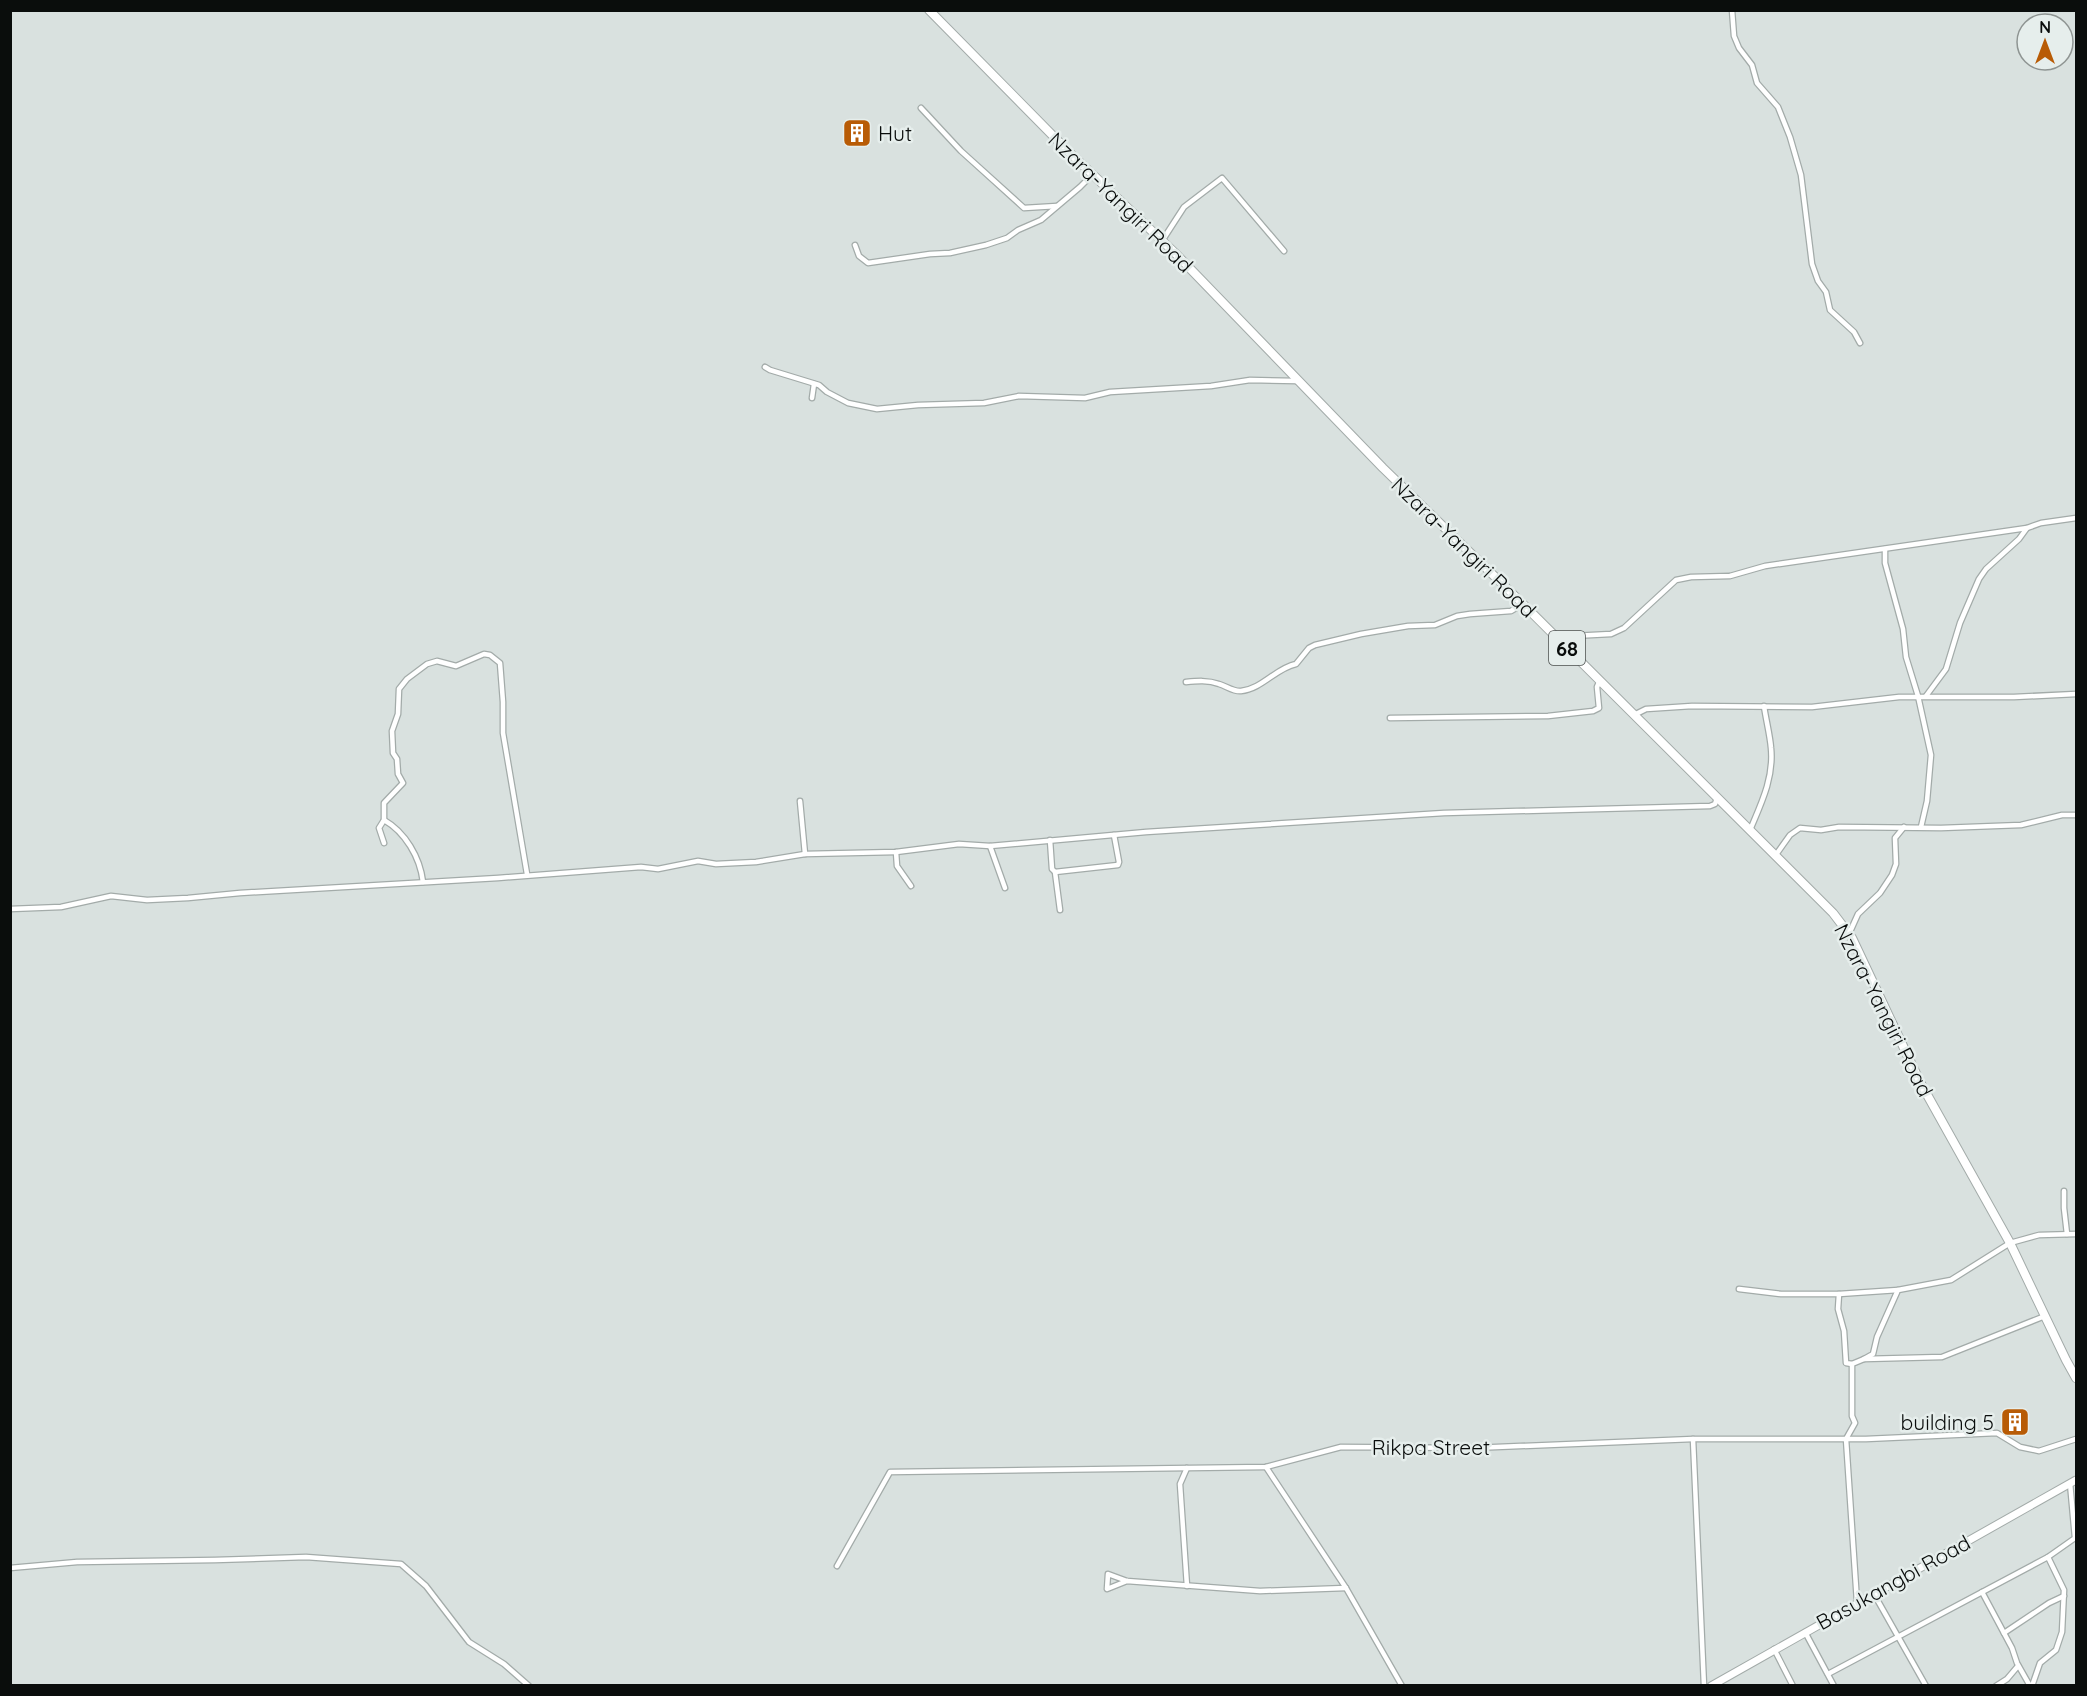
<svg xmlns="http://www.w3.org/2000/svg" width="2087" height="1696" font-family="Quicksand,sans-serif">
<style>
.lines{fill:none;stroke-linecap:round;stroke-linejoin:round}
.street-casing{stroke:#a3aba9;stroke-width:7}
.secondary-casing{stroke:#a3aba9;stroke-width:9}
.primary-casing{stroke:#a3aba9;stroke-width:10}
.street{stroke:#fff;stroke-width:4.5}
.secondary{stroke:#fff;stroke-width:7}
.primary{stroke:#fff;stroke-width:8}
.labels{text-anchor:middle;dominant-baseline:central;stroke-width:5;stroke-linejoin:round;paint-order:stroke}
.shield{fill:#e6eeec;stroke:#4c504f;stroke-width:1.5}
.shield-label{font-size:20px;font-weight:bold;fill:#0a0d0c}
.poi-label{font-size:21px;fill:#0a0d0c;stroke:#e6eeec;text-anchor:start}
.street-label{font-size:21px;fill:#0a0d0c;stroke:#e6eeec}
</style>
<rect width="100%" height="100%" fill="#d9e1df"/>
<g class="lines">
<g class="street-casing">
<g id="street">
<polyline points="1732,10 1734,36 1739,48 1752,65 1757,83 1778,107 1790,137 1801,175 1812,264 1818,281 1826,292 1830,310 1854,332 1860,343"/>
<polyline points="921,108 961,151 1024,208 1057,206"/>
<polyline points="1162,241 1184,207 1222,178 1284,251"/>
<polyline points="855,245 859,256 868,263 930,254 950,253 986,245 1007,238 1018,230 1041,220 1080,187 1093,174"/>
<polyline points="765,367 770,370 819,385 827,392 848,403 877,409 918,405 984,403 1019,396 1085,398 1110,392 1211,386 1250,380 1297,381"/>
<polyline points="812,398 814,384"/>
<polyline points="1885,549 1885,563 1903,629 1906,657 1918,696 1931,755 1927,801 1921,827"/>
<polyline points="1562,643 1567,638 1573,636 1611,634 1624,628 1676,580 1691,577 1730,576 1765,566 2027,528"/>
<path d="M1186 682C1197 681 1208 680 1219 684 1226 686 1234 692 1241 691 1262 689 1276 668 1296 664L1309 648 1315 645 1361 634 1408 626 1435 625 1457 616 1470 614 1511 611 1523 604"/>
<polyline points="1926,696 1946,669 1960,623 1979,579 1986,569 2019,539 2027,528 2041,523 2076,518"/>
<polyline points="1634,715 1646,709 1692,706 1812,707 1899,697 2014,697 2076,694"/>
<polyline points="1390,718 1548,716 1593,711 1599,708 1597,687 1600,680"/>
<polyline points="800,801 805,854"/>
<path d="M384 820C405 832 420 857 423 882"/>
<path d="M1750 830C1761 804 1774 778 1771 748 1770 735 1766 720 1764 706"/>
<polyline points="1050,840 1052,869 1055,872 1060,910"/>
<polyline points="384,843 379,828 384,820 384,803 403,783 398,774 397,759 393,753 392,731 398,714 399,689 407,679 427,664 437,661 456,666 484,654 490,655 500,663 503,702 503,733 527,874"/>
<polyline points="990,846 1005,888"/>
<polyline points="896,852 897,866 911,886"/>
<polyline points="1775,856 1790,835 1800,828 1821,830 1839,827 1941,828 2021,825 2062,815 2076,815"/>
<polyline points="1055,872 1118,865 1119,862 1114,835"/>
<polyline points="10,909 61,907 111,896 147,900 188,898 240,893 498,878 641,867 658,869 698,861 716,864 756,862 805,854 896,852 959,844 990,846 1146,832 1444,813 1710,806 1715,804 1717,798"/>
<polyline points="1849,934 1858,914 1880,893 1892,875 1896,864 1895,838 1904,827"/>
<polyline points="2064,1191 2064,1208 2067,1234"/>
<polyline points="1739,1289 1781,1294 1839,1294 1898,1290"/>
<polyline points="1839,1294 1838,1309 1844,1331 1846,1363 1852,1364"/>
<polyline points="1864,1359 1942,1357 2045,1316"/>
<polyline points="1693,1439 1704,1686"/>
<polyline points="1266,1467 1346,1588 1402,1686"/>
<polyline points="1187,1468 1180,1484 1187,1586"/>
<polyline points="837,1566 890,1472 1266,1467 1341,1447 1473,1448 1693,1439 1866,1439 1997,1433 2020,1447 2039,1451 2076,1439"/>
<polyline points="10,1568 77,1562 215,1560 306,1557 401,1564 426,1586 469,1642 504,1664 529,1686"/>
<polyline points="1127,1581 1107,1589 1108,1574 1127,1581 1260,1591 1346,1588"/>
<polyline points="1982,1592 2012,1648 2017,1663 2030,1686"/>
<polyline points="1874,1594 1926,1686"/>
<polyline points="1857,1602 1846,1439 1855,1423 1852,1416 1852,1364 1864,1359 1873,1354 1877,1337 1898,1290 1951,1280 2010,1243 2039,1235 2076,1234"/>
<polyline points="1805,1632 1834,1686"/>
<polyline points="2004,1633 2049,1603 2064,1596"/>
<polyline points="1774,1649 1793,1686"/>
<polyline points="1828,1674 2048,1557"/>
<polyline points="1996,1686 2007,1679 2018,1666"/>
<polyline points="2032,1686 2040,1663 2056,1650 2062,1632 2064,1590 2048,1557 2075,1538 2070,1483"/>
</g>
</g>
<g class="secondary-casing">
<polyline id="secondary" points="1711,1686 2076,1480"/>
</g>
<g class="primary-casing">
<polyline id="primary" points="929,10 1066,149 1175,253 1383,468 1523,604 1833,913 1852,938 1920,1082 2010,1243 2066,1360 2076,1378"/>
</g>
<use href="#street" class="street"/>
<use href="#secondary" class="secondary"/>
<use href="#primary" class="primary"/>
</g>
<defs>
<g id="building-square" transform="scale(1.5)"><rect x="-9" y="-9" width="18" height="18" rx="4" fill="#b85b05" stroke="#e6eeec"/><path d="M-4-6H4V6H1V3H-1V6H-4ZM-2.5-4.3h1.7v1.8h-1.7ZM.8-4.3h1.7v1.8H.8ZM-2.5-1h1.7V.8h-1.7ZM.8-1h1.7V.8H.8Z" fill="#fff"/></g>
</defs>
<g fill-rule="evenodd">
<use href="#building-square" x="857" y="133"/>
<use href="#building-square" x="2015" y="1422"/>
</g>
<g class="labels">
<rect class="shield" x="1549" y="631" width="36" height="34" rx="4.5"/>
<g class="shield-label">
<text x="1567" y="648">68</text>
</g>
<g class="poi-label">
<text x="878" y="133">Hut</text>
<text x="1994" y="1422" text-anchor="end">building 5</text>
</g>
<g class="street-label">
<text transform="translate(1121 202) rotate(44)">Nzara-Yangiri Road</text>
<text transform="translate(1464 547) rotate(44)">Nzara-Yangiri Road</text>
<text transform="translate(1884 1010) rotate(63)">Nzara-Yangiri Road</text>
<text x="1431" y="1447">Rikpa Street</text>
<text transform="translate(1893 1582) rotate(-29)">Basukangbi Road</text>
</g>
</g>
<rect width="2087" height="1696" fill="none" stroke="#0a0d0c" stroke-width="24"/>
<g transform="translate(2045 42)"><circle r="28" fill="#e6eeec" stroke="#8e9492" stroke-width="1.5"/>
<path d="M0-4.5L10 22L0 15L-10 22Z" fill="#b85b05"/>
<text y="-9" font-size="16" font-weight="bold" text-anchor="middle" fill="#0a0d0c">N</text>
</g>
</svg>
